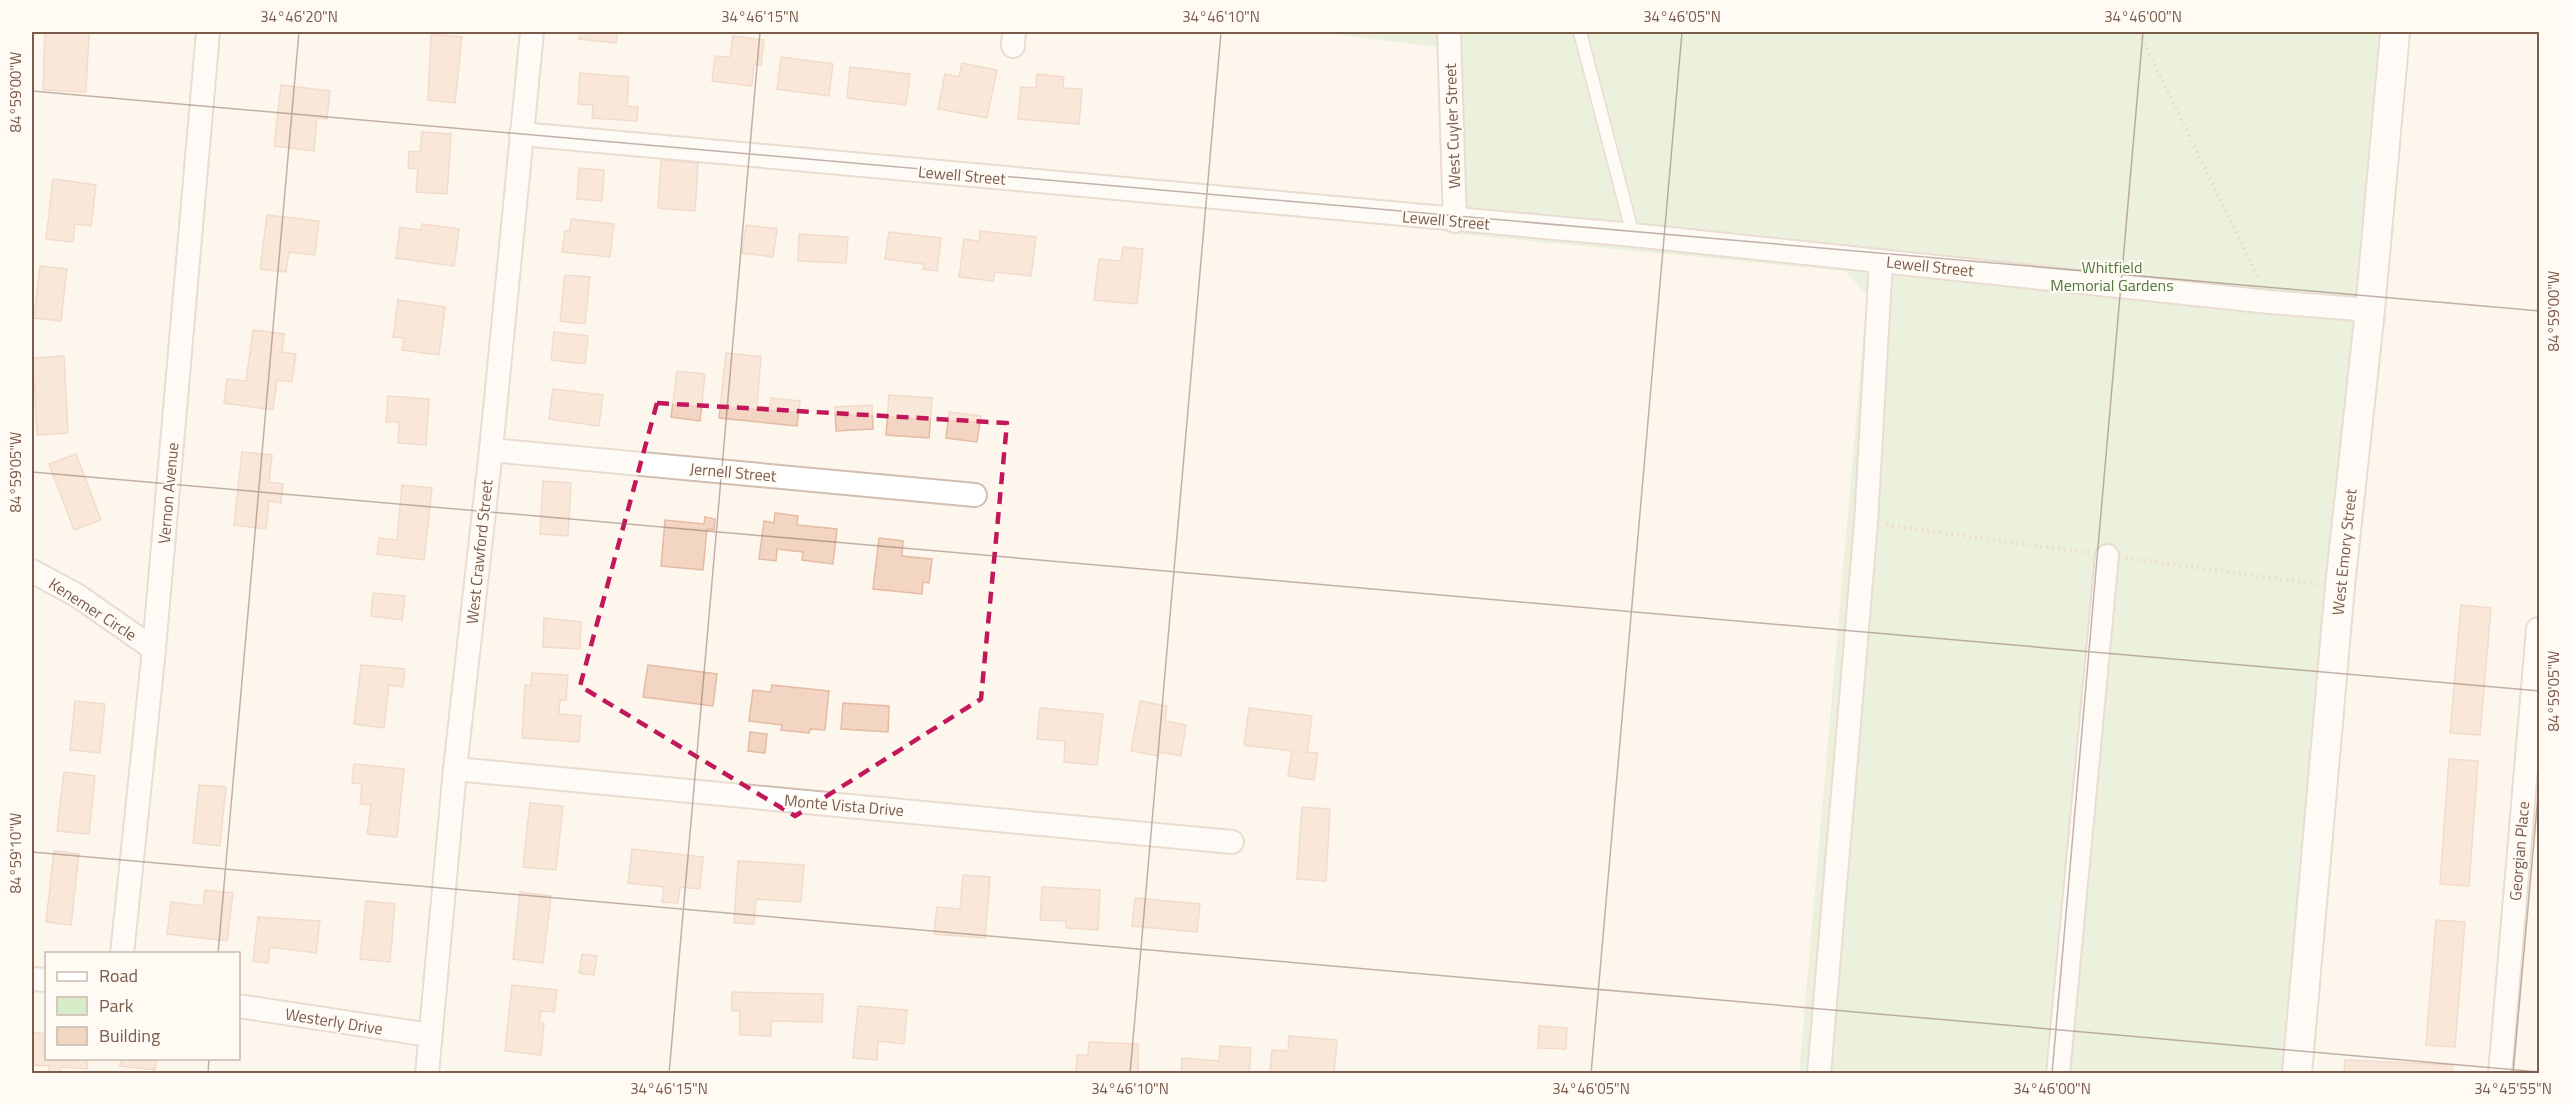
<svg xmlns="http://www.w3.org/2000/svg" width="2571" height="1105" font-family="'Titillium Web',sans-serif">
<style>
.green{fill:#d8ecc9}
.building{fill:#f3d5c3;stroke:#e6bba3;stroke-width:1.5}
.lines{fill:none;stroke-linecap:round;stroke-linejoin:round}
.service-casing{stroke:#d1beb0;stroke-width:15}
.minor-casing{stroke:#d1beb0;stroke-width:26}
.tertiary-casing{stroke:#d1beb0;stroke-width:32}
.path{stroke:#d9b8a5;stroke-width:4;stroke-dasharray:1.5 4.5;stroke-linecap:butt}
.service{stroke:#fff;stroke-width:12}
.minor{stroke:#fff;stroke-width:22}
.tertiary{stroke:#fff;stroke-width:28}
.marked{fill:none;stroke:#c2185b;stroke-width:4.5;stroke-dasharray:12 8;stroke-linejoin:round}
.ticks{fill:none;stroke:#7a5c4d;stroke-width:1.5;stroke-opacity:0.45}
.labels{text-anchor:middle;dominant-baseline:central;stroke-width:4.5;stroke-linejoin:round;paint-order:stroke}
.street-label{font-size:16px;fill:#7a5c4d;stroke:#fffaf3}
.park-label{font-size:16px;fill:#537a41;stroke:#fffaf3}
.neatline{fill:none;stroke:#7a5c4d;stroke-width:2}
.ticks-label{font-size:15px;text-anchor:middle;fill:#7a5c4d}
</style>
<rect width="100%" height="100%" fill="#fdf6ec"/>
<polygon class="green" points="1317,32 2379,32 2307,834 2291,1073 1799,1073 1867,295 1845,271 1446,233 1437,47"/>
<g class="building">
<polygon points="45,32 89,32 86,92 43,90"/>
<polygon points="580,32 617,32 616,43 579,39"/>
<polygon points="431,34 462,37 455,103 428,100"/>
<polygon points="733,36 764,40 761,65 754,64 752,86 712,81 715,56 730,57"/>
<polygon points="781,57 833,64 829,96 777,89"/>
<polygon points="962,63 997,70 987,118 938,109 945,74 959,77"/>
<polygon points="850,67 910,74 906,105 847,98"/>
<polygon points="580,73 629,77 627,106 638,107 637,121 592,118 593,105 578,104"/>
<polygon points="1037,74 1064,77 1063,88 1082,89 1079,124 1018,119 1021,87 1036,88"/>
<polygon points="281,85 330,91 327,119 317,118 314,151 274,146"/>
<polygon points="422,132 451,134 447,194 416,192 418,169 408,168 409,151 420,152"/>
<polygon points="661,160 698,163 695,211 658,208"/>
<polygon points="579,168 604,170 602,201 577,199"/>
<polygon points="53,179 96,185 91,226 75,224 73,242 46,239"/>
<polygon points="267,215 319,221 315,255 289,252 286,272 260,269"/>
<polygon points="571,219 614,224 610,257 562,252 565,231 570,231"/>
<polygon points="422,224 459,229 454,266 396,258 400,227 421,230"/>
<polygon points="746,225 777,229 773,257 742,253"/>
<polygon points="980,231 1036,237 1031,276 995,272 993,281 959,277 964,239 979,241"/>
<polygon points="889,232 941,238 937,271 923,269 924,264 885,259"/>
<polygon points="799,234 848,237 846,263 798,261"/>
<polygon points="1123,247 1143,249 1137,304 1094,300 1099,259 1121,261"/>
<polygon points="40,266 67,269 61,321 34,318"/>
<polygon points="565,275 590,277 585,324 560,321"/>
<polygon points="398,300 445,307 439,355 402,350 404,338 393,337"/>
<polygon points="253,330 284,334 282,352 296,354 292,382 277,380 273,410 224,403 227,379 246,381"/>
<polygon points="554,332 588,336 585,364 551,360"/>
<polygon points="726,353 761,357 757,406 770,407 771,398 800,401 797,426 719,418"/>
<polygon points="64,356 68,433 37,435 33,358"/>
<polygon points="677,371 705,374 700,421 671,417"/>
<polygon points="553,389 603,395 599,426 549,419"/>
<polygon points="889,395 932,398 929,438 886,435"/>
<polygon points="388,396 429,399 426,445 398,443 399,422 386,422"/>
<polygon points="872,405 873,429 836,431 835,407"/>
<polygon points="949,412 981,416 977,442 946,438"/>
<polygon points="242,452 272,455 269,482 283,484 281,503 269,501 266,529 234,525"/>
<polygon points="76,454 101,520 74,530 49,464"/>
<polygon points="543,481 571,483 568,536 540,534"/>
<polygon points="402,485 432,488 424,560 377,554 379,538 397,540"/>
<polygon points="775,513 798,516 797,525 837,529 833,564 802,560 803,552 777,549 776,561 759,559 764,521 774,523"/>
<polygon points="705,517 715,519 714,530 707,529 703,570 661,566 665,520 704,524"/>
<polygon points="879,538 903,541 902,556 932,559 929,583 923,582 922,594 873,589"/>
<polygon points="373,593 405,596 402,620 371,616"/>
<polygon points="2461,605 2491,608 2480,735 2450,733"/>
<polygon points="544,618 581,622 580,649 543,647"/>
<polygon points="361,665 405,669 403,687 389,685 384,728 354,724"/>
<polygon points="648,665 717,674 713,706 643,697"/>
<polygon points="532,673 568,675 566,700 560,700 559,714 581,716 579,742 522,738 525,685 531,686"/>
<polygon points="772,685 829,691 825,730 810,729 809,733 781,730 782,725 749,721 753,690 771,692"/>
<polygon points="75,701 105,704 100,753 70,750"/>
<polygon points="1140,701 1167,706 1165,721 1186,725 1181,756 1159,752 1158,756 1131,751"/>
<polygon points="843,703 889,706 888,732 841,729"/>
<polygon points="1040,708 1103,714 1097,765 1064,762 1065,741 1037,739"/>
<polygon points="1249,708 1312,716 1307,752 1318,753 1314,780 1288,776 1292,751 1244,745"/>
<polygon points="750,732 767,734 765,753 748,751"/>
<polygon points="2449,759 2478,761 2469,886 2440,884"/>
<polygon points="354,764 404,769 397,837 367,834 371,805 360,804 362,784 352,783"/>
<polygon points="64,772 95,776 89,834 57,831"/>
<polygon points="199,785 226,787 220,846 193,843"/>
<polygon points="530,803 563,806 556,870 523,867"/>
<polygon points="1302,807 1330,809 1326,881 1297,879"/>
<polygon points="632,849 703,857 700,889 680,887 678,903 662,902 664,887 628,883"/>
<polygon points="54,851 79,854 71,925 46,922"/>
<polygon points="738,861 804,865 801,902 756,899 754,924 734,923"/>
<polygon points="963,875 990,877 985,938 934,934 937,907 960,909"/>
<polygon points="1042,887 1100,890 1098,930 1066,928 1066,921 1040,920"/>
<polygon points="205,890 233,893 227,941 167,934 171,902 203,906"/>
<polygon points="520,892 551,896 543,963 513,959"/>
<polygon points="1135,898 1200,904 1197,932 1132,926"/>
<polygon points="366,901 395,904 390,962 360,959"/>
<polygon points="258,917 320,921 316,953 270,947 268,963 253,961"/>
<polygon points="2436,920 2465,922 2455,1047 2426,1045"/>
<polygon points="582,954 597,956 594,975 579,973"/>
<polygon points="512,985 557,990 554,1012 541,1011 539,1022 544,1023 541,1055 505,1051"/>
<polygon points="732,992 823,994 822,1022 771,1021 771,1036 740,1035 740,1011 732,1011"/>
<polygon points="858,1006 907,1010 904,1044 878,1041 877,1060 853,1058"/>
<polygon points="1539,1026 1567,1028 1566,1049 1538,1048"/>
<polygon points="32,1032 46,1034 46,1058 88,1058 87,1069 61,1067 60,1074 53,1074 48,1073 49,1066 32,1065"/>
<polygon points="1289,1036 1337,1040 1334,1074 1270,1074 1272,1050 1288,1051"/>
<polygon points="1089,1042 1138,1044 1138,1074 1076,1074 1077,1055 1088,1055"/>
<polygon points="1220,1046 1251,1048 1249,1074 1181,1074 1182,1058 1219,1061"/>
<polygon points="121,1058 156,1058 155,1070 120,1066"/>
<polygon points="2345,1060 2453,1065 2452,1074 2344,1074"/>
</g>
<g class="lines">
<g class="service-casing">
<polyline id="service" points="1580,32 1633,235"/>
</g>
<g class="minor-casing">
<g id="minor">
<polyline points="1449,32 1455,221"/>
<polyline points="1013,46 1014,32"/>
<polyline points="521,134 1633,235 2270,302 2370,310"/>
<polyline points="491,450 975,495"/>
<polyline points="32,571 78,596 154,649"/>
<polyline points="455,769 1232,842"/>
<polyline points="122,954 154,649 208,32"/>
<polyline points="32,979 46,980"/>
<polyline points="238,1006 430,1035"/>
<polyline points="427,1074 455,769 491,450 532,32"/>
<polyline points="1819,1074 1866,523 1881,261"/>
<polyline points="2058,1074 2107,556"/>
<polyline points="2500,1074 2538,629"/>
</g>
</g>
<g class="tertiary-casing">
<polyline id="tertiary" points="2297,1074 2340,586 2370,310 2395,32"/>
</g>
<g class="path">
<polyline points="2139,32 2259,280"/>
<polyline points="1886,525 2089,553"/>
<polyline points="2126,558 2318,584"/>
</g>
<use href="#service" class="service"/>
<use href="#minor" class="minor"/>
<use href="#tertiary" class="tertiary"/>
</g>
<path d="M0 0H2571V1105H0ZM657 403 1007 423 981 699 795 816 580 686Z" fill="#fdf6ec" fill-opacity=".55" fill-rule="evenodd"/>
<path class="marked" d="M657 403 1007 423 981 699 795 816 580 686Z"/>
<path class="ticks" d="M32 91 2540 311M32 472 2540 691M32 852 2540 1072M218 954 299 32M208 1074 209 1058M669 1074 760 32M1130 1074 1221 32M1591 1074 1682 32M2052 1074 2143 32M2513 1074 2540 774"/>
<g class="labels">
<g class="street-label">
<text transform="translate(1452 126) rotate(-92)">West Cuyler Street</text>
<text transform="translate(962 175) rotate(5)">Lewell Street</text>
<text transform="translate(1446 220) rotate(5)">Lewell Street</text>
<text transform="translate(1930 266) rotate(6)">Lewell Street</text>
<text transform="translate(733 472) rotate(5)">Jernell Street</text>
<text transform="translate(168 493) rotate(-85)">Vernon Avenue</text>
<text transform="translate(479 552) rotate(-84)">West Crawford Street</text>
<text transform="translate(2344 552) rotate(-84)">West Emory Street</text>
<text transform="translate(93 609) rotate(33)">Kenemer Circle</text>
<text transform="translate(844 805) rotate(5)">Monte Vista Drive</text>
<text transform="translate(2519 851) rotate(-85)">Georgian Place</text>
<text transform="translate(334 1021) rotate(9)">Westerly Drive</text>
</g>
<g class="park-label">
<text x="2112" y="267">Whitfield<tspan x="2112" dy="18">Memorial Gardens</tspan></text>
</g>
</g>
<rect width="2571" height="1105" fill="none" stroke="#fffaf3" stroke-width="66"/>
<rect x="45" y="952" width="195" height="108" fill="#fffaf3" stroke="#cabbb1" stroke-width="1.5"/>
<rect x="57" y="972" width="30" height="9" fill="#ffffff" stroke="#cabbb1" stroke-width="1.5"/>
<text x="99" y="982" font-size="18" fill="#7a5c4d">Road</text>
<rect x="57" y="997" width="30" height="18" fill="#d8ecc9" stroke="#cabbb1" stroke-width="1.5"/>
<text x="99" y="1012" font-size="18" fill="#7a5c4d">Park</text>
<rect x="57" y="1027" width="30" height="18" fill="#f3d5c3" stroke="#cabbb1" stroke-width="1.5"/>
<text x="99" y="1042" font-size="18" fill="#7a5c4d">Building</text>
<rect x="33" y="33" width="2505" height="1039" class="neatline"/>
<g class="ticks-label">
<text x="299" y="22">34°46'20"N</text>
<text x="760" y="22">34°46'15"N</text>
<text x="1221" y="22">34°46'10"N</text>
<text x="1682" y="22">34°46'05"N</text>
<text x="2143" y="22">34°46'00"N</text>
<text transform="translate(16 92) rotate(-90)" y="5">84°59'00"W</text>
<text transform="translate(2554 311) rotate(-90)" y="5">84°59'00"W</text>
<text transform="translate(16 472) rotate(-90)" y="5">84°59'05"W</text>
<text transform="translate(2554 691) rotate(-90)" y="5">84°59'05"W</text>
<text transform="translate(16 853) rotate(-90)" y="5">84°59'10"W</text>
<text x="669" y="1094">34°46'15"N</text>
<text x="1130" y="1094">34°46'10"N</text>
<text x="1591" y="1094">34°46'05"N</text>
<text x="2052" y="1094">34°46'00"N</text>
<text x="2513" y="1094">34°45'55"N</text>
</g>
</svg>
